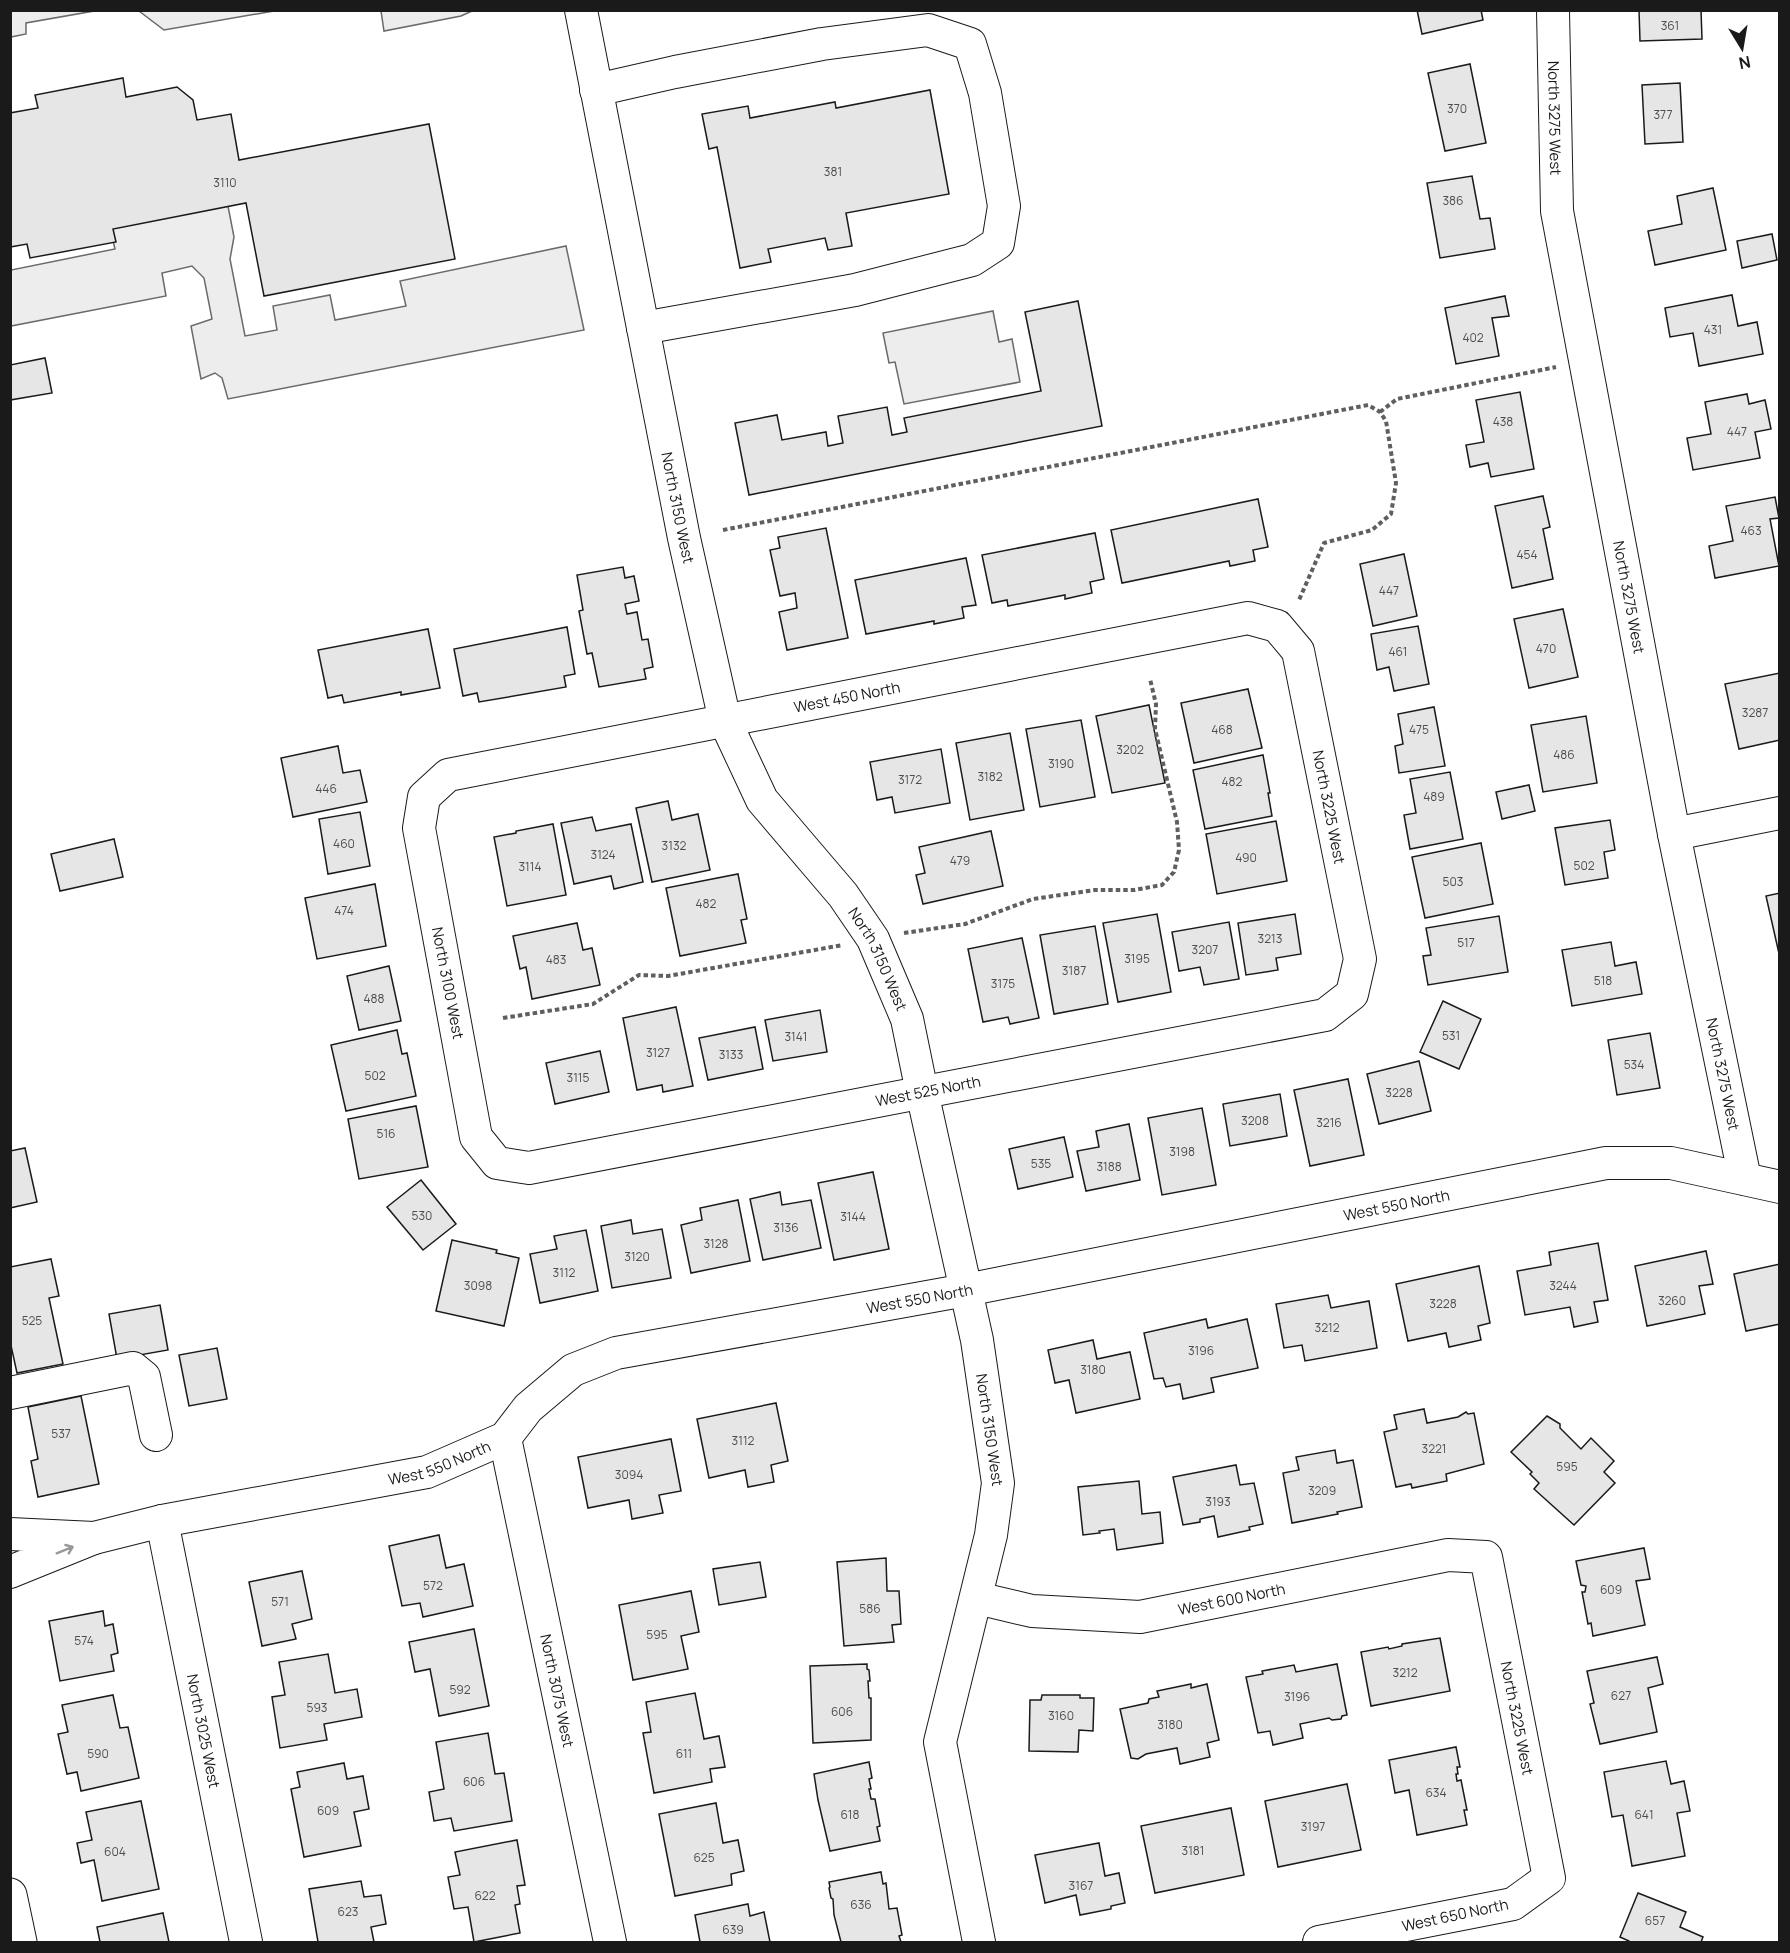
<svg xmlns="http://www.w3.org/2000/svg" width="1790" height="1953" font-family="Manrope,sans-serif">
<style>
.built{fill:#ededed;stroke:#6a6a6a;stroke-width:1.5}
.building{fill:#e6e6e6;stroke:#1a1a1a;stroke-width:1.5}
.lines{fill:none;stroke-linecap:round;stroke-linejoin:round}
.minor-casing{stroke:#1a1a1a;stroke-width:34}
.major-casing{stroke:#1a1a1a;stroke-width:35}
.path{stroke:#5f5f5f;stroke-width:4;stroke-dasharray:4.5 3;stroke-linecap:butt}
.minor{stroke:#fff;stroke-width:32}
.major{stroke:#fff;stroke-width:33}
.oneway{stroke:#989898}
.labels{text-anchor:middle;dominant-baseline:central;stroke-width:4.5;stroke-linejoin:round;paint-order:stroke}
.number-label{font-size:12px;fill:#4d4d4d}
.street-label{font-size:15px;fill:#1a1a1a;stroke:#fff}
</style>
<rect width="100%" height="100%" fill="#fff"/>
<g class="built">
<polygon points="11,10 94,10 94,11 26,23 26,34 11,37"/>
<polygon points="139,11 274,11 164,30"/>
<polygon points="381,11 381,10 472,11 461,16 384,31"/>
<polygon points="227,201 234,237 230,259 245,336 277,330 273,306 330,295 335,320 406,306 400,281 566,246 584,330 228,399 222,378 215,373 201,379 191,326 212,319 204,278 192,266 162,273 166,296 11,326 11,270 115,249 110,228"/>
<polygon points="993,311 999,342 1012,339 1020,382 904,404 895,362 889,363 883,333"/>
</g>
<g class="building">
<polygon points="1417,10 1481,10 1483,20 1422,34"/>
<polygon points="1639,10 1701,10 1702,39 1640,41"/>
<polygon points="1470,64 1486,143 1445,151 1428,73"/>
<polygon points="123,78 126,97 177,87 193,100 197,120 231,114 239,160 429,124 455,259 264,296 246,203 113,229 116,242 30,258 27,244 10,247 10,113 38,108 35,95"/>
<polygon points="1680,83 1683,142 1645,144 1642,85"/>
<polygon points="930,90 949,194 846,213 852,246 828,250 825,238 768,249 771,262 740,268 717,147 709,149 702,114 748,106 750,118 835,102 836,108"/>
<polygon points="1472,176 1480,219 1490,218 1495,249 1440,258 1427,183"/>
<polygon points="1713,188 1726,250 1655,265 1648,231 1682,224 1677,196"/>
<polygon points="1772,234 1777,260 1742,268 1737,241"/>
<polygon points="1732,295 1738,326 1757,322 1763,354 1699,366 1693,333 1670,337 1665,308"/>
<polygon points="1505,296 1509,316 1492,318 1499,356 1456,364 1445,308"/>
<polygon points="1078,301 1102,426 749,495 735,423 777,415 782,440 826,432 828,446 843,443 838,416 887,407 892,435 907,432 904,418 1041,391 1025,312"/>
<polygon points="45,358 52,393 10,400 10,365"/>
<polygon points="1520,392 1534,469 1491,477 1488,463 1470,467 1466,445 1484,442 1476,400"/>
<polygon points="1747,394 1749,404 1765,400 1771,429 1755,432 1760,458 1693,470 1687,438 1711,434 1705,402"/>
<polygon points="1543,496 1550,527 1543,529 1553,579 1512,588 1495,506"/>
<polygon points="1775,497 1779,518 1770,519 1779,566 1715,578 1709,546 1733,541 1726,506"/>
<polygon points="1258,499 1268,547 1253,550 1255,561 1230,566 1229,561 1122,583 1111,530"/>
<polygon points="826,528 848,638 787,650 779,612 797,608 795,593 780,596 770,550 780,548 778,537"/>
<polygon points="1095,533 1104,579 1090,582 1092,593 1065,599 1065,595 1008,606 1007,600 992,603 982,555"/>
<polygon points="1404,554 1417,616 1373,626 1360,564"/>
<polygon points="966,558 976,605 962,607 964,618 934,624 934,621 866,634 855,580"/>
<polygon points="623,567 625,578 634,576 639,601 625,604 627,614 637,612 642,640 648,639 653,667 644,669 646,679 599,687 592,653 587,654 579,611 583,610 577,575"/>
<polygon points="1563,609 1578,677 1529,688 1514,619"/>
<polygon points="1418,626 1429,684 1394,691 1389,667 1377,670 1371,634"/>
<polygon points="567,627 575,674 564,676 566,687 479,702 477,693 463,696 454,649"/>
<polygon points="428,629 440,688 401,695 401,692 344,703 342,695 328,698 318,650"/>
<polygon points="1780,673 1780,740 1739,749 1725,684"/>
<polygon points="1248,689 1262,748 1194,763 1181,703"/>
<polygon points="1149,705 1165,783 1112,793 1096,716"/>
<polygon points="1434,707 1445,766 1399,773 1395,746 1403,744 1398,714"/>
<polygon points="1586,716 1597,783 1543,792 1531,725"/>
<polygon points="1081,720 1095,797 1040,807 1026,729"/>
<polygon points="1010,733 1024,810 970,820 956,743"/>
<polygon points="338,746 343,773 360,770 367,802 293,817 281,758"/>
<polygon points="941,749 950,803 895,813 892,797 877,800 870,762"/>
<polygon points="1263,755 1270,793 1268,793 1272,816 1205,829 1193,770"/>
<polygon points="1450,772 1463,839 1410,849 1404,815 1416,813 1410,779"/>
<polygon points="1529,785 1535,811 1502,819 1496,792"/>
<polygon points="668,801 672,820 698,814 710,870 652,882 636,808"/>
<polygon points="360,812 370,866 328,874 319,819"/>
<polygon points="592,817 596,831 631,824 643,882 614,889 611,876 574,884 561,823"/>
<polygon points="1610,820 1615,850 1604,852 1608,878 1565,885 1555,828"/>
<polygon points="1276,821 1287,881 1217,894 1206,834"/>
<polygon points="553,824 566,895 507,906 494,837 516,833 516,831"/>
<polygon points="991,831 1003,886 923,904 916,875 925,873 919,847"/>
<polygon points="114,839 123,877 60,891 51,854"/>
<polygon points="1481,843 1493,904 1425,918 1412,857"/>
<polygon points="738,874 747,919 741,920 746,943 680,956 666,888"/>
<polygon points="375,884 386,946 317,959 305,898"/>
<polygon points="1780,893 1780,958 1766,896"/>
<polygon points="1157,914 1171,992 1118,1002 1103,923"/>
<polygon points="1295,914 1301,954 1276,958 1278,970 1246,975 1238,923"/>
<polygon points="1499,916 1508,972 1428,985 1423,956 1431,955 1426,928"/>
<polygon points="1229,922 1239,979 1204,985 1200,967 1179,971 1172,932"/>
<polygon points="577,923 583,950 592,948 600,985 532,999 526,967 520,969 513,936"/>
<polygon points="1095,926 1108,1004 1054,1014 1040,935"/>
<polygon points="1022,938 1039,1018 1010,1024 1008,1017 983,1022 968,949"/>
<polygon points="1611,942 1615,966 1636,962 1642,994 1572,1006 1562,950"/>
<polygon points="389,966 401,1021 359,1030 347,976"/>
<polygon points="1443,1001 1481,1019 1459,1069 1420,1052"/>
<polygon points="676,1007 693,1086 663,1092 662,1085 637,1090 623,1018"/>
<polygon points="820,1010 827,1052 773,1061 765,1020"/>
<polygon points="755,1027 763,1069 708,1080 699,1038"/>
<polygon points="397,1030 402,1054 407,1053 416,1096 346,1111 331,1045"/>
<polygon points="1650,1033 1660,1088 1617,1095 1608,1040"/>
<polygon points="600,1051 609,1092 555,1104 546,1063"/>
<polygon points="1419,1061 1431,1111 1379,1124 1367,1074"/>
<polygon points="1348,1079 1364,1155 1310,1166 1294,1090"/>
<polygon points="1280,1094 1287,1136 1230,1146 1223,1104"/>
<polygon points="416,1106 428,1167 359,1179 348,1119"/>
<polygon points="1202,1108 1216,1185 1162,1195 1148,1118"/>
<polygon points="1129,1124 1140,1180 1086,1191 1077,1151 1099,1147 1096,1131"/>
<polygon points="1064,1137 1073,1177 1018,1189 1009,1149"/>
<polygon points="25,1148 37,1202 10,1208 10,1151"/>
<polygon points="873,1172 889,1249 834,1260 818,1183"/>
<polygon points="421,1180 456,1224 423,1250 387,1207"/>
<polygon points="780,1192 782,1205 811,1200 821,1248 763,1260 750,1199"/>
<polygon points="738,1200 750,1261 691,1273 681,1225 702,1220 700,1208"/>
<polygon points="631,1220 633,1234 662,1229 671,1278 612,1288 601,1226"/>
<polygon points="586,1230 598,1291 540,1303 530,1254 557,1249 554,1236"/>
<polygon points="452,1240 497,1250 496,1253 519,1258 504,1326 436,1311"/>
<polygon points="1598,1243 1608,1300 1594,1302 1598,1322 1574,1327 1570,1307 1525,1315 1517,1271 1551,1265 1549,1252"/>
<polygon points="1706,1251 1713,1284 1699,1286 1705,1314 1647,1326 1635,1266"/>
<polygon points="51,1259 59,1296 49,1298 63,1364 17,1373 10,1341 10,1267"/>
<polygon points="1780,1264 1780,1324 1746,1331 1734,1274"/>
<polygon points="1479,1266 1490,1323 1478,1326 1481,1340 1449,1347 1446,1333 1408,1341 1396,1284"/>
<polygon points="1328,1295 1331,1308 1369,1301 1377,1348 1305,1361 1302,1345 1284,1348 1276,1304"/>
<polygon points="160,1305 168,1350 117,1359 109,1314"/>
<polygon points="1206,1319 1208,1328 1247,1319 1258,1368 1211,1378 1214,1392 1183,1399 1180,1384 1166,1387 1163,1378 1154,1379 1144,1333"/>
<polygon points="1093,1340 1097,1359 1130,1352 1140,1399 1076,1413 1069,1380 1055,1383 1048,1350"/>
<polygon points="217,1348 227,1399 189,1406 179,1355"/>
<polygon points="81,1396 99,1484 38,1497 31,1461 38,1459 28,1407"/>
<polygon points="776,1403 788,1461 771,1465 774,1482 748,1487 745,1470 709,1478 697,1419"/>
<polygon points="1424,1409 1427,1423 1458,1417 1466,1412 1468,1414 1474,1413 1484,1464 1446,1474 1447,1481 1412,1488 1411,1484 1396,1487 1384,1432 1397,1429 1394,1415"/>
<polygon points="1547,1416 1560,1424 1560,1428 1581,1449 1591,1438 1614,1461 1604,1472 1615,1483 1574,1525 1534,1489 1539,1483 1530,1474 1532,1472 1511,1452"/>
<polygon points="671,1439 681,1491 659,1495 663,1513 632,1519 629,1500 588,1508 578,1457"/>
<polygon points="1335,1450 1337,1463 1353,1460 1362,1507 1337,1512 1338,1514 1292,1523 1283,1473 1299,1470 1296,1457"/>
<polygon points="1236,1465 1240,1485 1254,1483 1263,1524 1249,1527 1250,1530 1218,1537 1214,1516 1200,1519 1200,1522 1183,1525 1173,1477"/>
<polygon points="1139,1481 1142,1514 1160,1512 1163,1543 1117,1550 1114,1529 1099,1531 1100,1533 1083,1535 1078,1487"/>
<polygon points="439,1535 446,1568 464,1564 473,1606 423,1617 420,1603 402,1606 389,1546"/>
<polygon points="1644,1548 1650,1579 1636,1581 1645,1625 1593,1636 1591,1623 1588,1624 1582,1592 1585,1592 1586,1586 1581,1585 1576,1561"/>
<polygon points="886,1558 887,1591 899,1591 901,1624 892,1625 894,1642 844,1646 837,1562"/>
<polygon points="760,1562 766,1597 719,1605 713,1569"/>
<polygon points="302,1571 312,1619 292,1624 296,1639 262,1646 249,1582"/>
<polygon points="691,1591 699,1632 681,1636 688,1669 633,1680 619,1605"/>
<polygon points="103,1611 105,1626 113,1624 118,1653 111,1655 114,1671 60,1681 49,1621"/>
<polygon points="474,1629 489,1706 439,1716 430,1669 415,1672 409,1642"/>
<polygon points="1440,1638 1450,1691 1371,1706 1361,1652 1388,1647 1389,1649 1402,1646 1402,1644"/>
<polygon points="328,1654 335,1693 357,1689 362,1717 324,1724 327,1740 280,1748 272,1697 285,1695 279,1662"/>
<polygon points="1657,1657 1663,1684 1648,1688 1657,1732 1600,1744 1590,1704 1594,1703 1587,1671"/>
<polygon points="867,1664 867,1669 869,1670 870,1681 868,1681 869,1698 871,1698 871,1740 813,1743 810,1666"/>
<polygon points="1337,1664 1347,1715 1342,1716 1341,1719 1332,1720 1329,1718 1300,1724 1303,1738 1273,1745 1270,1731 1258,1733 1246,1677 1263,1674 1262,1671 1294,1665 1296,1672"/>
<polygon points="1191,1684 1191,1688 1207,1684 1219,1740 1207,1743 1210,1757 1180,1764 1177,1748 1146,1754 1138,1759 1131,1758 1120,1709 1148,1703 1149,1699 1159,1697 1157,1691"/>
<polygon points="695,1693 704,1739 719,1736 725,1767 710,1769 712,1782 654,1793 643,1733 651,1732 646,1702"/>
<polygon points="113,1695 120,1728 128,1727 139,1778 81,1791 77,1772 67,1774 58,1734 68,1732 62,1705"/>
<polygon points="1042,1695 1080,1695 1080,1698 1094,1698 1093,1731 1079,1730 1078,1752 1029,1751 1030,1700 1041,1700"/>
<polygon points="488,1733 495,1774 504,1773 512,1821 454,1831 451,1818 434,1821 429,1792 444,1789 436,1742"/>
<polygon points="1456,1747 1460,1767 1457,1767 1458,1774 1456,1774 1457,1781 1461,1780 1467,1810 1464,1810 1467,1825 1417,1835 1409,1790 1395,1793 1389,1760"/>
<polygon points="1666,1761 1671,1784 1684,1781 1690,1811 1677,1813 1685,1856 1632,1866 1623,1815 1612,1817 1604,1772"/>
<polygon points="869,1762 872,1778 869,1779 871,1789 869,1789 871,1799 875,1799 880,1826 877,1827 880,1841 830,1851 818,1800 814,1774"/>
<polygon points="344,1763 347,1779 363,1776 369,1809 354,1812 361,1846 304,1857 291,1789 300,1787 297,1772"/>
<polygon points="1347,1784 1361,1850 1278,1867 1265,1801"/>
<polygon points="141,1801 159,1889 102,1901 94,1860 81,1863 77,1843 92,1840 86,1812"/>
<polygon points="716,1803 723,1843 738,1840 744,1871 731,1874 732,1885 675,1896 659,1814"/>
<polygon points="1231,1808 1244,1875 1155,1893 1141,1826"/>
<polygon points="517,1840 525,1885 517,1886 520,1904 515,1905 520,1933 474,1942 468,1907 454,1909 448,1877 460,1875 455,1852"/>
<polygon points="1099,1843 1105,1876 1119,1873 1125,1903 1111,1906 1111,1909 1080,1915 1076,1895 1045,1903 1035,1855"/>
<polygon points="881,1872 883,1884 886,1883 889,1909 897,1908 902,1935 899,1936 901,1942 841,1942 834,1915 833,1899 831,1898 829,1888 830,1887 829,1882"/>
<polygon points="361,1881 364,1897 381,1895 386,1924 371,1927 374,1942 318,1942 309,1889"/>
<polygon points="1638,1893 1686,1912 1680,1927 1703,1937 1701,1942 1629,1942 1629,1941 1620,1937"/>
<polygon points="748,1904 750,1916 764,1912 770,1942 700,1942 695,1915"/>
<polygon points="163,1913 169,1942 100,1942 97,1927"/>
</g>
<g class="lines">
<g class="minor-casing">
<g id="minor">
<path id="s1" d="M581 10 684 538 725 721 762 800 843 895 873 939 907 1019 922 1092 977 1340 998 1483 991 1535 940 1742 979 1942"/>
<path id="s2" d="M1553 10 1557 211 1674 834 1745 1179"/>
<polyline points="596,90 675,72 822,44 928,30 970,44 985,93 1004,206 998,243 972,260 855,290 643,328"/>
<polygon points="1248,618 1277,626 1298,651 1360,959 1352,994 1325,1015 529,1168 497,1163 476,1137 419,828 424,797 448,775"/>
<polyline points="1674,834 1780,813"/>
<polyline points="10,1393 133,1368 144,1377 156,1435"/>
<path id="s3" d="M505 1438 610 1942"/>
<path id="s4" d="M162 1521 246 1942"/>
<polyline points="10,1534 94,1538 10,1572"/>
<path id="s5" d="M94 1538 162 1521 427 1472 505 1438 528 1408 573 1370 616 1353 966 1290 1606 1163H1671L1780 1187"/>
<path id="s6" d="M977 1598 1032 1611 1140 1617 1448 1555 1486 1557 1549 1878 1513 1904 1319 1942"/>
</g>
</g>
<g class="major-casing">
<polyline id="major" points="10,1895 20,1942"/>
</g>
<g class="path">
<polyline points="1380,412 1397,399 1556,367"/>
<polyline points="723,530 1368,405 1380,412 1386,421 1396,483 1391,514 1372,530 1324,543 1299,600"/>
<polyline points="904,933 965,924 1033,899 1095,890 1134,890 1162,885 1174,872 1179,850 1177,822 1155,729 1156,704 1150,679"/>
<polyline points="503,1018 593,1004 639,975 668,976 843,945"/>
</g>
<use href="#minor" class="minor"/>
<use href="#major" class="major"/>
</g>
<defs><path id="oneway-shaft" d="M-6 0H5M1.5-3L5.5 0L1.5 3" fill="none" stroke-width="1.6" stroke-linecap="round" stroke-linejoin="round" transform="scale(1.5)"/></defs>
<use class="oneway" href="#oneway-shaft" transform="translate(65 1550) rotate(-22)"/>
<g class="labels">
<g class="number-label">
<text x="1670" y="25">361</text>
<text x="1457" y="108">370</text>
<text x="1663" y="114">377</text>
<text x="833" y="171">381</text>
<text x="225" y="182">3110</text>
<text x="1453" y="200">386</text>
<text x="1713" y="329">431</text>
<text x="1473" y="337">402</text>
<text x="1503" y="421">438</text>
<text x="1737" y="431">447</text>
<text x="1751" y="530">463</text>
<text x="1527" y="554">454</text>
<text x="1389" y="590">447</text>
<text x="1546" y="648">470</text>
<text x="1398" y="651">461</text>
<text x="1755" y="712">3287</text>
<text x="1222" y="729">468</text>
<text x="1419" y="729">475</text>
<text x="1130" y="749">3202</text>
<text x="1564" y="754">486</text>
<text x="1061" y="763">3190</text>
<text x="990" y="776">3182</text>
<text x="910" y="779">3172</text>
<text x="1232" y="781">482</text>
<text x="326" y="788">446</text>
<text x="1434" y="796">489</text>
<text x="344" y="843">460</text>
<text x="674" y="845">3132</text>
<text x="603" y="854">3124</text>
<text x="1246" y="857">490</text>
<text x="960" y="860">479</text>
<text x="1584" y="865">502</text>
<text x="530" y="866">3114</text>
<text x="1453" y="881">503</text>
<text x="706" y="903">482</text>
<text x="344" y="910">474</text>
<text x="1270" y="938">3213</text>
<text x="1466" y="942">517</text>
<text x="1205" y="949">3207</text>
<text x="1137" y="958">3195</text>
<text x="556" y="959">483</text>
<text x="1074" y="970">3187</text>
<text x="1603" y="980">518</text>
<text x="1003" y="983">3175</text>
<text x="374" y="998">488</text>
<text x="1451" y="1035">531</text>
<text x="796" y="1036">3141</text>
<text x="658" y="1052">3127</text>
<text x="731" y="1054">3133</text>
<text x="1634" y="1064">534</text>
<text x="375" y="1075">502</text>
<text x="578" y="1077">3115</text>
<text x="1399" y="1092">3228</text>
<text x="1255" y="1120">3208</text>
<text x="1329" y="1122">3216</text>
<text x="386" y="1133">516</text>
<text x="1182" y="1151">3198</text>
<text x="1041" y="1163">535</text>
<text x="1109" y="1166">3188</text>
<text x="422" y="1215">530</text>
<text x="853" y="1216">3144</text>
<text x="786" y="1227">3136</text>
<text x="716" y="1243">3128</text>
<text x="637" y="1256">3120</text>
<text x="564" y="1272">3112</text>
<text x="478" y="1285">3098</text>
<text x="1563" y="1285">3244</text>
<text x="1672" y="1300">3260</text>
<text x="1443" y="1303">3228</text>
<text x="32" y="1320">525</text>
<text x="1327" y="1327">3212</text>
<text x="1201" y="1350">3196</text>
<text x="1093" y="1369">3180</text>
<text x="61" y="1433">537</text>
<text x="743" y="1440">3112</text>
<text x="1434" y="1448">3221</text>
<text x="1567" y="1466">595</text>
<text x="629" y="1474">3094</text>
<text x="1322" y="1490">3209</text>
<text x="1218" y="1501">3193</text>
<text x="433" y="1585">572</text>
<text x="1611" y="1589">609</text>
<text x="280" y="1601">571</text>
<text x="870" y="1608">586</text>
<text x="657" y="1634">595</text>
<text x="84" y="1640">574</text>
<text x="1405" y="1672">3212</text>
<text x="460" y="1689">592</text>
<text x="1621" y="1695">627</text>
<text x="1297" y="1696">3196</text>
<text x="317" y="1707">593</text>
<text x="842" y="1711">606</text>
<text x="1061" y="1715">3160</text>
<text x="1170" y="1724">3180</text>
<text x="98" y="1753">590</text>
<text x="684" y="1753">611</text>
<text x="474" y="1781">606</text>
<text x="1436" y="1792">634</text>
<text x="328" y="1810">609</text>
<text x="850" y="1814">618</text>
<text x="1644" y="1814">641</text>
<text x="1313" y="1826">3197</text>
<text x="1193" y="1850">3181</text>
<text x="115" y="1851">604</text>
<text x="704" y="1857">625</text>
<text x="1081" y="1885">3167</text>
<text x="485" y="1895">622</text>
<text x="861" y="1904">636</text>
<text x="348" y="1911">623</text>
<text x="1655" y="1920">657</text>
<text x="733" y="1929">639</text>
</g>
<g class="street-label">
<text stroke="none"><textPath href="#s2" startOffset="108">North 3275 West</textPath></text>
<text stroke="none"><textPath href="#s1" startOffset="507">North 3150 West</textPath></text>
<text stroke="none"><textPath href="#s2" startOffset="594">North 3275 West</textPath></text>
<text transform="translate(847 697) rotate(-11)">West 450 North</text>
<text transform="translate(1329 807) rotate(79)">North 3225 West</text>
<text stroke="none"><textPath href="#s1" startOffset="1011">North 3150 West</textPath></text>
<text transform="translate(448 983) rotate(79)">North 3100 West</text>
<text stroke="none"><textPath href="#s2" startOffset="1080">North 3275 West</textPath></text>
<text transform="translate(928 1091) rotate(-11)">West 525 North</text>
<text stroke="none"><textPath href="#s5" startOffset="1362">West 550 North</textPath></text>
<text stroke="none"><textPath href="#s5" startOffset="876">West 550 North</textPath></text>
<text stroke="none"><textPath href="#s1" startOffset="1497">North 3150 West</textPath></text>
<text stroke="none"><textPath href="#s5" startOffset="354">West 550 North</textPath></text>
<text stroke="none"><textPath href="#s6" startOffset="258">West 600 North</textPath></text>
<text stroke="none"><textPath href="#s3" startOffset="258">North 3075 West</textPath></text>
<text stroke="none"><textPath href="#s6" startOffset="681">North 3225 West</textPath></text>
<text stroke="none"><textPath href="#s4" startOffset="214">North 3025 West</textPath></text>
<text transform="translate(1455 1915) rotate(-12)">West 650 North</text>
</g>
</g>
<rect width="1790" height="1953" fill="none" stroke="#1a1a1a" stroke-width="24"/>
<g transform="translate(1742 48) rotate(169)" stroke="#ffffff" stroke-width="4.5" paint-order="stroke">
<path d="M0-4.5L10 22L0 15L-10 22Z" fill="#1a1a1a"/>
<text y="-9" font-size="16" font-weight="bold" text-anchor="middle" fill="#1a1a1a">N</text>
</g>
</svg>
